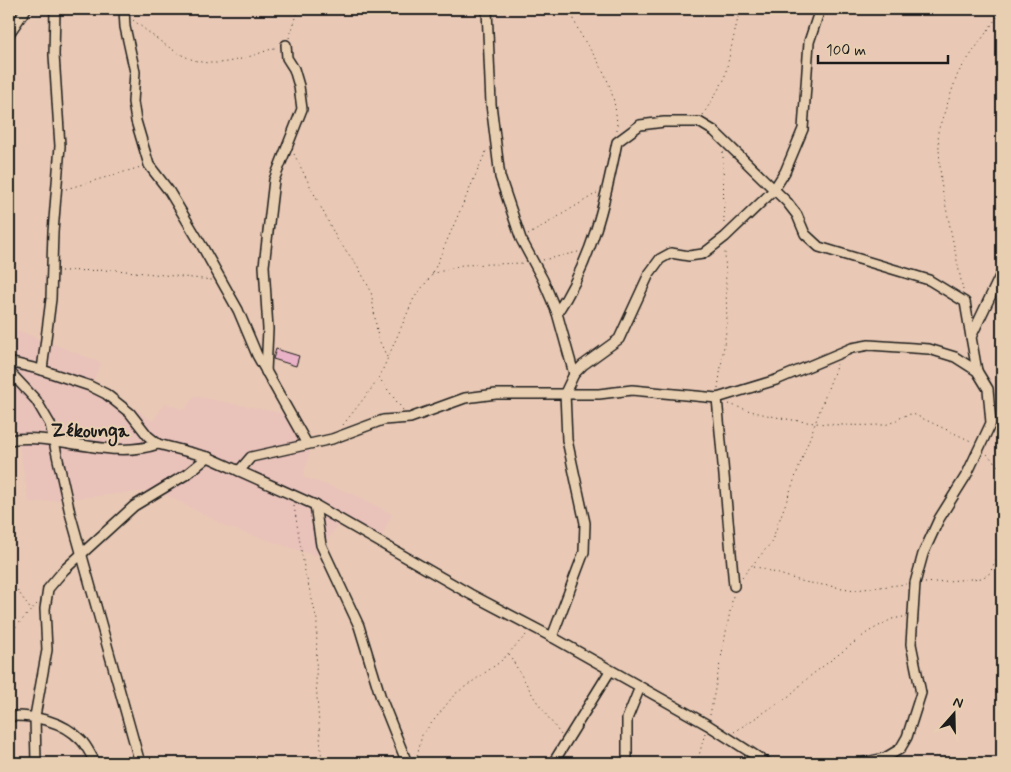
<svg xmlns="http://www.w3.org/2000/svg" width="1011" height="772" font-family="Mynerve,sans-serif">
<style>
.built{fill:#e9c2ba}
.building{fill:#eab2c7;stroke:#1c1c1c}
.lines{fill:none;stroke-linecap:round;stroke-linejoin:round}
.minor-casing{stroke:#1c1c1c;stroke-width:12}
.path{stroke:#1c1c1c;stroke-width:1;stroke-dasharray:1 4;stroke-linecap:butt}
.minor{stroke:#e9cfb1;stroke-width:9}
.labels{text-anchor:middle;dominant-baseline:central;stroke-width:4;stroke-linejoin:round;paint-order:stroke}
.quarter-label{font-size:19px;font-weight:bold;fill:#1c1c1c;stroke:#e9cfb1}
</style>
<rect width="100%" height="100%" fill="#e9c9b5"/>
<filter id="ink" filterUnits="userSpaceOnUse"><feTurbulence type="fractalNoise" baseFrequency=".02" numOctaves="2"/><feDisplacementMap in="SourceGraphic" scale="10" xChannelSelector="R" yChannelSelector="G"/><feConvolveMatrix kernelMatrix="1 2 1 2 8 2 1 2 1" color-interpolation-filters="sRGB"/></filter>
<g filter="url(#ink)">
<polygon class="built" points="9,327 102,363 93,380 153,421 165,403 185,410 194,396 291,415 310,453 303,477 354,494 392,514 379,543 341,521 316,556 227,527 157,490 29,503 13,410 9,403"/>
<polygon class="building" points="276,349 299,356 296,366 273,359"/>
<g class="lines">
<g class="minor-casing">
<g id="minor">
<polyline points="124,9 125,27 135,72 133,102 136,121 149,165 169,191 202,246 238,310 257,355 307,444"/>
<polyline points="487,9 491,104 500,177 521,239 543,280 557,313 574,374"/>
<polyline points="9,34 26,9"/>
<path d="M557 313C592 260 605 203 617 142L640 125 664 122H699L714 131 787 202 797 215 805 234 819 247 929 280 965 302 971 337"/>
<polyline points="9,362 42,370 90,386 106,394 130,413 148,436 158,444 208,457 315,505 470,594 552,637 708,725 767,763"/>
<polyline points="42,370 51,299 53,232 60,146 54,55 55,9"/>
<polyline points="9,371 36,400 50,424 70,513 140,763"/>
<polyline points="977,371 971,337 1002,272"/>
<polyline points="266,372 268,329 264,266 274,180 302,109 299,86 294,69 287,58 286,45"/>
<polyline points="717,398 734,586"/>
<path d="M9 440C59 432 108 461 158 444"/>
<polyline points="239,471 251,457 332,439 383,420 410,418 465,398 496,394 599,394 632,390 717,398 776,380 852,348 869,345 929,349 955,357 977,371 988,389 991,423 967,474 939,519 923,554 915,583 911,644 921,693 907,737 900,749 885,758 861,763"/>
<polyline points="315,505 321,545 359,626 381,698 407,763"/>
<polyline points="552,637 584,552 585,523 567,440 565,393 574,374 583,365 619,339 649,274 660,259 671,253 689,256 703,254 725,237 773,191 785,172 803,129 809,42 820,9"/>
<path d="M9 716C34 715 63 721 81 740 87 746 91 756 96 763"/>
<polyline points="36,763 35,716 47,650 45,609 48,589 64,570 134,506 187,474 208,457"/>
<polyline points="553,763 610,671"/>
<polyline points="627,763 627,719 640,687"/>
</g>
</g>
<g class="path">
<path d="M572 9C574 31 591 48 601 67 612 87 617 109 617 130"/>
<path d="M133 20C151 34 170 51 191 59 219 70 251 56 277 47"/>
<polyline points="289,38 299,9"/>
<polyline points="703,115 724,80 740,9"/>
<polyline points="723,152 724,226"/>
<polyline points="294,154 337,239 357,265 371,291 378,338 388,359"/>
<polyline points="66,189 141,167"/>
<polyline points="528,235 597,193"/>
<polyline points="543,260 578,252"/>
<polyline points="61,271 116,270 212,280"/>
<polyline points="432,274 462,265 524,263"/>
<polyline points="963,290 941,183 938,131 958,73 1002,10"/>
<polyline points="718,388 727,324 725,250"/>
<path d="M729 404C776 421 831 427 881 425 894 425 901 414 913 414L973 442"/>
<polyline points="403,410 379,378 414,298 432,275 487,149"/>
<polyline points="343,425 379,379"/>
<polyline points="987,454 1002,470"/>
<polyline points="294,506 304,567 317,620 316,684 322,763"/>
<polyline points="754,566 804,582 855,590 906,584"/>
<polyline points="742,577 771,543 837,364"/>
<polyline points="9,578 31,610"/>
<polyline points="925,583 982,578 990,573 1002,545"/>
<polyline points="9,634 37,604"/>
<polyline points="509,654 535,699 561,735"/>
<polyline points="710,715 733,596"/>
<polyline points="734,732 789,696 809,677 868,632 892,619 903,617"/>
<polyline points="416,760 422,735 455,694 500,662 528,633"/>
<polyline points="697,763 705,733"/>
</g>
<use href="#minor" class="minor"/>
</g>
</g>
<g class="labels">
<g class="quarter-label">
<text x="90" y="431">Zékounga</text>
</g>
</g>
<rect width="1011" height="772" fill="none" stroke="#e9cfb1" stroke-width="30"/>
<rect x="15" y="15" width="981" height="742" fill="none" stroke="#1c1c1c" stroke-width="2" filter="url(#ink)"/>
<g transform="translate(954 714) rotate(20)" stroke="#e9cfb1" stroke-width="4" paint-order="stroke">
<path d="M0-4L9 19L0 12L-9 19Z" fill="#1c1c1c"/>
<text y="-8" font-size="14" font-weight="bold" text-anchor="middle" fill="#1c1c1c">N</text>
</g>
<path d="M818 55v8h130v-8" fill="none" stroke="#1c1c1c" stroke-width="2.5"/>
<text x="826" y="55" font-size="15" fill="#1c1c1c" stroke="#e9cfb1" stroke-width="4" paint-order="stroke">100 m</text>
</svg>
